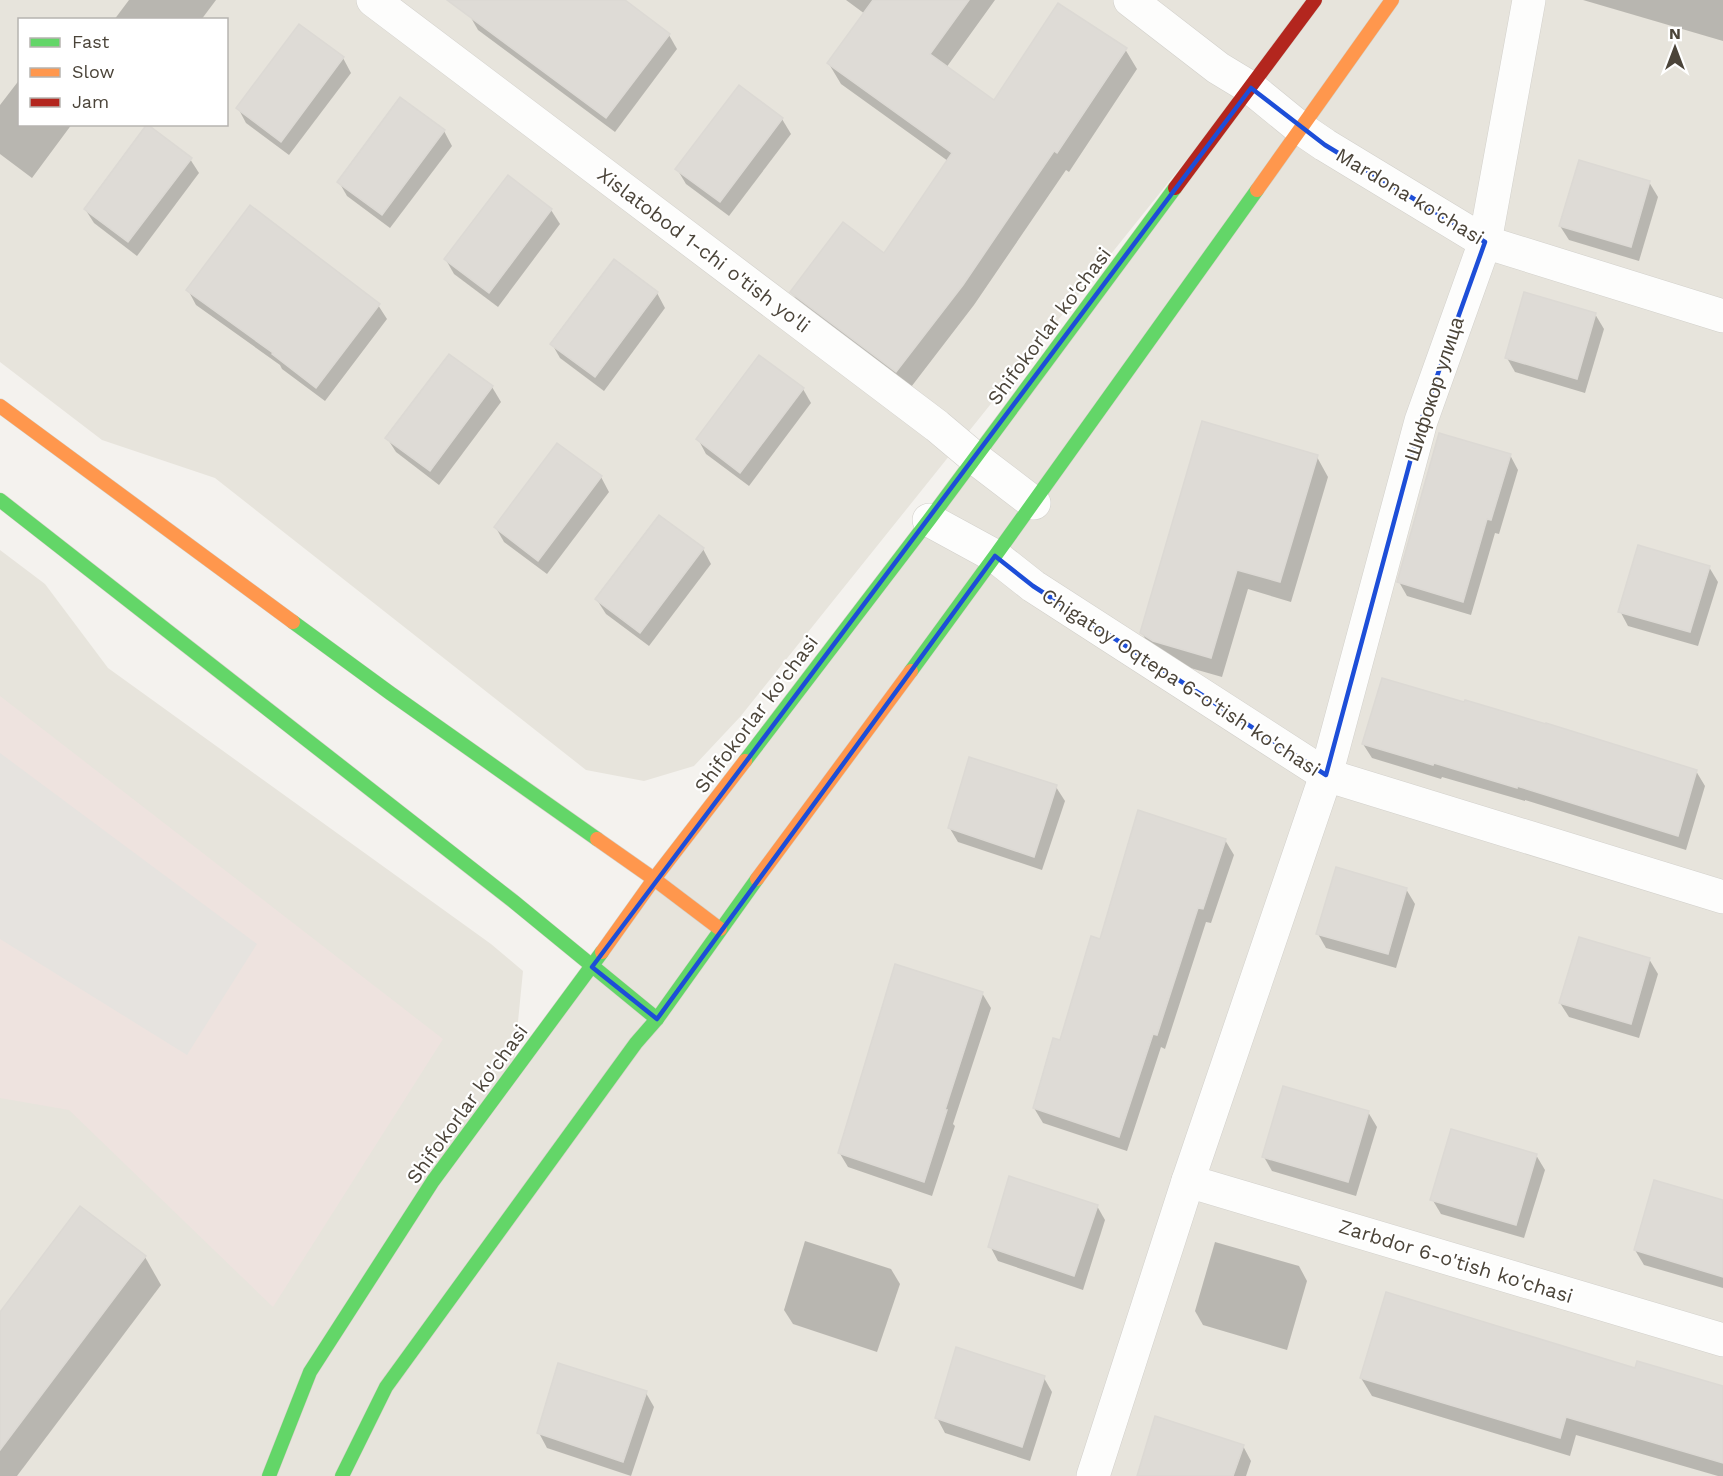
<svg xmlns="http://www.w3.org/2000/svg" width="1723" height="1476" font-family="'Work Sans',sans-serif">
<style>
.residential{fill:#e7e4dc;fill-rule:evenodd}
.medical{fill:#eee3df}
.parking{fill:#e6e3df}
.shadow{fill:#0003}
.building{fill:#dedbd6;stroke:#dcd9d4;stroke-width:1.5}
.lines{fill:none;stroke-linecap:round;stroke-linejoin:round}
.street-casing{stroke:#d2d0cb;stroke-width:34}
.fast-casing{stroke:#d3cfc5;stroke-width:15}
.slow-casing{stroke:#d3cfc5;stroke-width:15}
.jam-casing{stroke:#d3cfc5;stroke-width:15}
.street{stroke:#fdfdfc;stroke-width:33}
.fast{stroke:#63d668;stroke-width:14}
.slow{stroke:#ff974d;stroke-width:14}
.jam{stroke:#b3261e;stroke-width:14}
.marked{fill:none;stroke:#1d4ed8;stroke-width:4.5;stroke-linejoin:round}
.labels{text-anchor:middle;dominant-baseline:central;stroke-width:4.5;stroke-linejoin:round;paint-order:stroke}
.street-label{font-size:20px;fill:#4b4439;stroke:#fff}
</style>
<rect width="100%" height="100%" fill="#f4f2ee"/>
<g class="residential">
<path d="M0 0H1311L1244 88 740 717 694 766 644 781 586 770 215 478 102 440 0 362ZM20 20H226V124H20Z"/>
<polygon points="1313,0 1723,0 1723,1476 0,1476 0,550 45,584 108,668 491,944 523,971 513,1072"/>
</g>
<polygon class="medical" points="0,696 443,1039 273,1307 69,1110 0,1098"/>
<polygon class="parking" points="0,753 257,944 187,1055 0,939"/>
<g class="shadow">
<polygon points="129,0 216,0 201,20 114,20"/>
<polygon points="482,0 622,0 669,35 677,49 615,132 478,30 470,16"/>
<polygon points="846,0 995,0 946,68 994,102 1125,49 1137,69 1069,172 1066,170 974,305 908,391 804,312 792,292 885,255 948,161 841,84 829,64 865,14"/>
<polygon points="1583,0 1723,0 1723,41"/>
<polygon points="343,58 351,73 289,155 246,123 238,108"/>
<polygon points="20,79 20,124 72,124 32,178 0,154 0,105"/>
<polygon points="739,87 782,119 791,134 729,216 686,184 677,169"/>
<polygon points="444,131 452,146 390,228 347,196 339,182"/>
<polygon points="190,159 199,173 137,256 94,223 85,209"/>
<polygon points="1649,182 1658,197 1639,261 1569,240 1560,226"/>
<polygon points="551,210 560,224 498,307 454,274 446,260"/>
<polygon points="614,262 657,293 665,308 604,391 560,358 552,344"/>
<polygon points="188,290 378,305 387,319 325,401 282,369 280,365 196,305"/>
<polygon points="1595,314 1604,329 1585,393 1515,372 1507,358"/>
<polygon points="449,356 492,387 501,402 439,485 396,452 387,438"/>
<polygon points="803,389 811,403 749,486 706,454 698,439"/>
<polygon points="1510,455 1518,470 1499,534 1495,533 1471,615 1407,596 1399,582"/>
<polygon points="1317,457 1328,477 1291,602 1248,589 1222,677 1166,661 1153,653 1142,633"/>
<polygon points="601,477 609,492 547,574 504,542 496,528"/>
<polygon points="703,549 711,564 649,646 606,614 597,600"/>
<polygon points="1709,567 1718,582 1698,646 1628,626 1620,611"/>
<polygon points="1465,704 1696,771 1705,786 1686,850 1525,800 1525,801 1442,777 1441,779 1372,758 1363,744"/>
<polygon points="1056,787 1065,801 1042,870 958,842 949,827"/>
<polygon points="1225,840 1234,855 1211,923 1206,922 1165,1049 1161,1047 1127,1151 1043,1123 1034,1108 1061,1042"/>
<polygon points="1406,889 1415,904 1396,968 1326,948 1318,934"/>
<polygon points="1649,959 1658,974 1639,1038 1569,1017 1560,1003"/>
<polygon points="982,993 991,1008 953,1124 955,1126 932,1196 848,1167 839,1152"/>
<polygon points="1368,1112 1377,1127 1356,1196 1272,1171 1264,1157"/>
<polygon points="1536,1155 1545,1170 1524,1238 1441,1214 1432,1199"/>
<polygon points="1723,1201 1723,1288 1644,1265 1635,1250"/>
<polygon points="1097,1206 1105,1220 1083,1290 998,1261 990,1246"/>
<polygon points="805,1241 891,1269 900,1284 877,1352 793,1324 784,1310"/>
<polygon points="1215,1242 1299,1266 1307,1281 1287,1350 1203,1325 1195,1311"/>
<polygon points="145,1257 161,1285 17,1476 0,1476 0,1314"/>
<polygon points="1636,1370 1723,1390 1723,1476 1718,1476 1576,1435 1570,1456 1372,1396 1361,1378"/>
<polygon points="1044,1378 1052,1392 1030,1461 945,1433 937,1418"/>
<polygon points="646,1393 654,1407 631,1476 547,1448 539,1433"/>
<polygon points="1243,1446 1251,1461 1246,1476 1139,1476"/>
</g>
<g class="building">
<polygon points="447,0 625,0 670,34 606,118"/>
<polygon points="873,0 969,0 930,54 994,100 1058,3 1127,48 1057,153 1054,151 963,285 896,372 790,292 843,222 884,253 952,153 827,63"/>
<polygon points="299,24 344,57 281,142 236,108"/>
<polygon points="739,85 783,118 720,202 675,169"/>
<polygon points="400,97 445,130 382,215 337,182"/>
<polygon points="147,124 192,158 128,242 84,209"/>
<polygon points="1579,160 1650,181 1631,247 1559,226"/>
<polygon points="508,175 552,209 489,293 444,259"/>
<polygon points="250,205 380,304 316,388 272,354 273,353 186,290"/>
<polygon points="614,259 658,292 595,377 550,344"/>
<polygon points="1524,292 1596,313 1577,379 1505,358"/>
<polygon points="449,354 493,386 430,471 385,438"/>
<polygon points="759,355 804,388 740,473 696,439"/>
<polygon points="1202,421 1318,455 1280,582 1237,570 1211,658 1153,641 1140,633"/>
<polygon points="1439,433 1511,454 1491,520 1487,519 1463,602 1397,582"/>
<polygon points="557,443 602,476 538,561 494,527"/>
<polygon points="659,515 704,548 640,633 595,599"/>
<polygon points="1638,545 1710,566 1690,632 1618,612"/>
<polygon points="1382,678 1464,702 1465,700 1546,724 1546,723 1697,770 1678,836 1517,786 1517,788 1434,763 1433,765 1362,744"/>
<polygon points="969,757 1057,785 1034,857 948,828"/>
<polygon points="1138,810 1226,839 1203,909 1198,908 1157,1035 1153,1034 1119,1137 1033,1108 1053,1038 1060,1040 1091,936 1100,939"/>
<polygon points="1336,867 1407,888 1388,954 1316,934"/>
<polygon points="1579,937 1650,958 1631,1024 1559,1003"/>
<polygon points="895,964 983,992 945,1110 947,1110 924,1182 838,1153"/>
<polygon points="1283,1086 1369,1111 1348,1182 1262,1157"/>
<polygon points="1451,1129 1537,1154 1516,1225 1430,1200"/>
<polygon points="1009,1176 1098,1205 1074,1276 988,1247"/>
<polygon points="1654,1180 1723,1200 1723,1277 1634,1250"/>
<polygon points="80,1206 146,1256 0,1450 0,1312"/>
<polygon points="1386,1292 1635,1368 1637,1361 1723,1386 1723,1463 1566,1417 1560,1438 1360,1378"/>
<polygon points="956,1347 1045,1376 1022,1447 935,1418"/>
<polygon points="558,1363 647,1391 623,1462 537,1433"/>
<polygon points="1155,1416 1244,1445 1233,1476 1137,1476"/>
</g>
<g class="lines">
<g class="street-casing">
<g id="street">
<polyline points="373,0 937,426 975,458 1034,503"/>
<polyline points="1130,0 1218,68 1251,88 1300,128 1325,145 1485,242 1723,316"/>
<polyline points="929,520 995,556 1033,586 1326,775 1723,897"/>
<polyline points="1188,1181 1723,1340"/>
<polyline points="1093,1476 1188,1181 1326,775 1421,421 1485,242 1529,0"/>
</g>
</g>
<g class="fast-casing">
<g id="fast">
<polyline points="0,500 513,901 657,1019"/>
<polyline points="293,622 390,693 597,839"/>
<polyline points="911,671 995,556 1257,190"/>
<polyline points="745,761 929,520 1175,188"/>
<polyline points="269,1476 310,1372 433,1181 602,952"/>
<polyline points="342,1476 386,1387 636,1043 657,1019 757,879"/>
</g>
</g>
<g class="slow-casing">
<g id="slow">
<polyline points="1257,190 1392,0"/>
<polyline points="0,406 293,622"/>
<polyline points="597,839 654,879 720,929"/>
<polyline points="757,879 911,671"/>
<polyline points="602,952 654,879 745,761"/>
</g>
</g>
<g class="jam-casing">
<polyline id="jam" points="1175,188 1315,0"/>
</g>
<use href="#street" class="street"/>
<use href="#fast" class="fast"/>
<use href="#slow" class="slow"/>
<use href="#jam" class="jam"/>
</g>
<path class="marked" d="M1251 88 1325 145 1485 242 1421 421 1326 775 1033 586 995 556 657 1019 592 967Z"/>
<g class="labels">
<g class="street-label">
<text transform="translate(1410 196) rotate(31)">Mardona ko'chasi</text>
<text transform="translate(704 250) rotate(37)">Xislatobod 1-chi o'tish yo'li</text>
<text transform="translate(1049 326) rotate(-53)">Shifokorlar ko'chasi</text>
<text transform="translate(1434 389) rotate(-72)">Шифокор улица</text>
<text transform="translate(1181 682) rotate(33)">Chigatoy Oqtepa 6-o'tish ko'chasi</text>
<text transform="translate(756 714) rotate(-53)">Shifokorlar ko'chasi</text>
<text transform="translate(467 1104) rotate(-54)">Shifokorlar ko'chasi</text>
<text transform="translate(1456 1261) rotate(17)">Zarbdor 6-o'tish ko'chasi</text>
</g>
</g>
<rect x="18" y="18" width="210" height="108" fill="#ffffff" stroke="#b7b4b0" stroke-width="1.5"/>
<rect x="30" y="38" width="30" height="9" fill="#63d668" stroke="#b7b4b0" stroke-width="1.5"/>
<text x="72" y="48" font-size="18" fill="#4b4439">Fast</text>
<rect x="30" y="68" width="30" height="9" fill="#ff974d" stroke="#b7b4b0" stroke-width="1.5"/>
<text x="72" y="78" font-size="18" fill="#4b4439">Slow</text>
<rect x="30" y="98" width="30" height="9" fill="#b3261e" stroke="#b7b4b0" stroke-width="1.5"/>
<text x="72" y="108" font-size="18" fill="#4b4439">Jam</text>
<g transform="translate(1675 48)" stroke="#ffffff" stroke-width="4.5" paint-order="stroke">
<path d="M0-4.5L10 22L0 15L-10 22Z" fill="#4b4439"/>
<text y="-9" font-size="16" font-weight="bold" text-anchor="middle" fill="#4b4439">N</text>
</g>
</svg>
